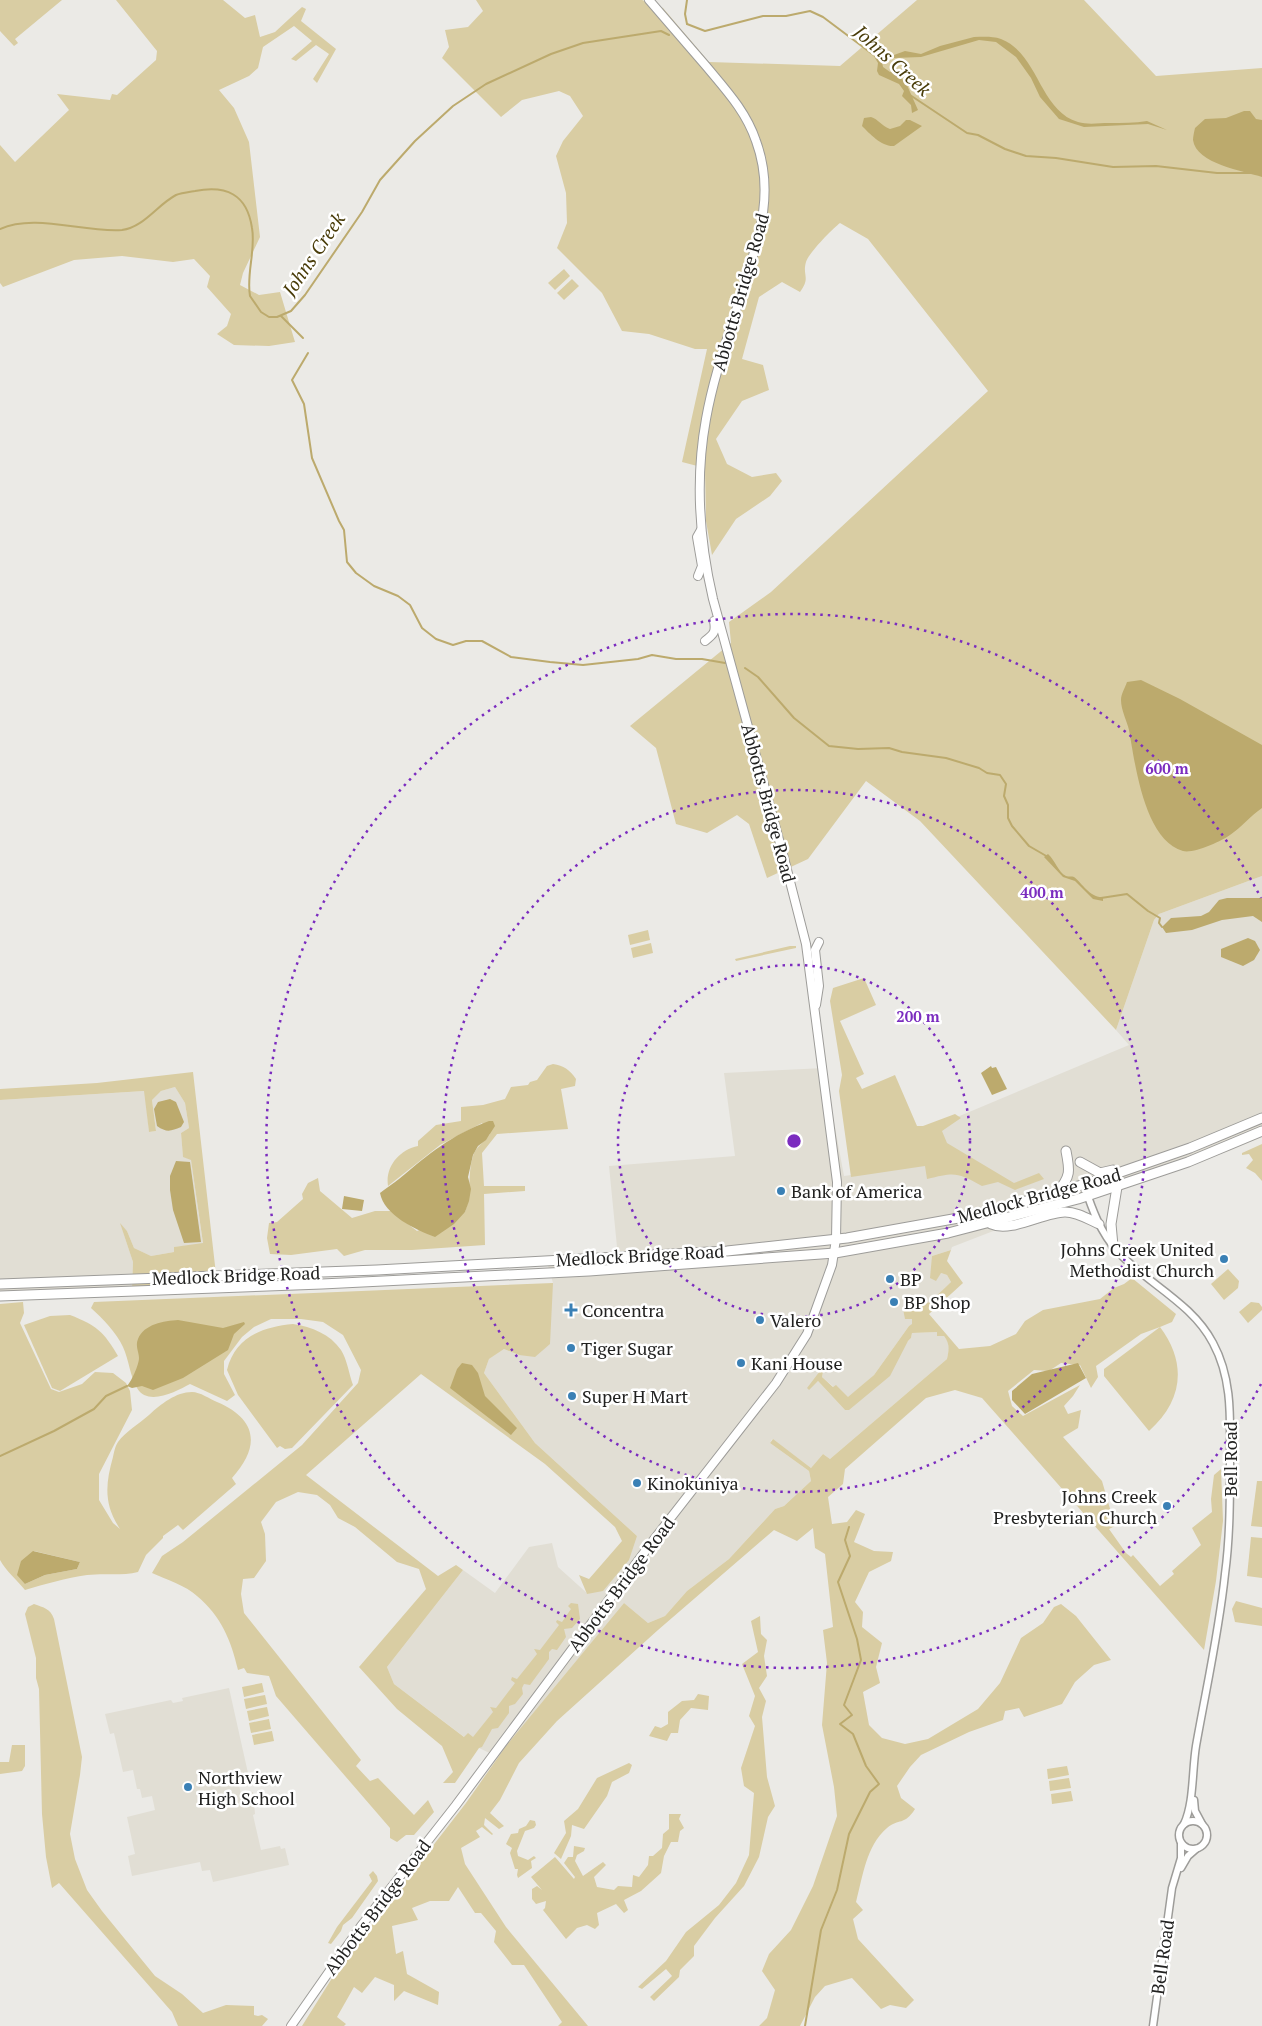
<svg xmlns="http://www.w3.org/2000/svg" width="1262" height="2026" font-family="'PT Serif',serif">
<style>
.built{fill:#e1ded4}
.green{fill:#d9cda3;fill-rule:evenodd}
.water{fill:#bcaa6d}
.lines{fill:none;stroke-linecap:round;stroke-linejoin:round}
.stream{stroke:#bcaa6d;stroke-width:2}
.tertiary-casing{stroke:#9d9c99;stroke-width:9}
.secondary-casing{stroke:#9d9c99;stroke-width:10}
.trunk-casing{stroke:#9d9c99;stroke-width:11}
.tertiary{stroke:#fff;stroke-width:6}
.secondary{stroke:#fff;stroke-width:8}
.trunk{stroke:#fff;stroke-width:9}
.ring{fill:none;stroke:#7b2cbf;stroke-width:2.5;stroke-dasharray:2.5 5}
.poi-dot{fill:#3a80b5;stroke:#fff;stroke-width:2}
.labels{text-anchor:middle;dominant-baseline:central;stroke-width:5;stroke-linejoin:round;paint-order:stroke}
.street-label{font-size:18px;fill:#222221;stroke:#fff}
.poi-label{font-size:18px;fill:#222221;stroke:#fff;text-anchor:start}
.water-label{font-size:19px;font-style:italic;fill:#493c09;stroke:#fff}
.centre{fill:#7b2cbf;stroke:#fff;stroke-width:2.5}
.ring-label{font-size:15px;text-anchor:middle;font-weight:bold;fill:#7b2cbf;stroke:#fff;stroke-width:5;stroke-linejoin:round;paint-order:stroke}
</style>
<rect width="100%" height="100%" fill="#ebeae6"/>
<g class="built">
<polygon points="1262,876 1262,1137 1229,1151 1043,1212 952,1247 951,1250 932,1256 941,1273 947,1275 951,1282 930,1302 916,1304 912,1325 909,1326 874,1375 848,1398 836,1386 834,1387 822,1377 823,1372 809,1389 818,1381 845,1410 911,1338 912,1333 937,1332 944,1336 948,1342 949,1349 947,1359 830,1459 823,1454 811,1468 772,1439 770,1443 809,1471 811,1481 784,1506 775,1509 729,1559 687,1591 665,1616 648,1623 624,1603 498,1757 479,1748 394,1684 387,1667 463,1570 495,1593 529,1547 552,1543 558,1567 588,1594 637,1536 535,1443 484,1373 489,1359 504,1349 519,1355 553,1283 547,1262 618,1257 609,1166 735,1156 724,1073 824,1068 844,1176 956,1160 931,1128 1129,1045 1116,1030 1154,920 1159,914"/>
<polygon points="175,1087 185,1103 189,1128 181,1133 183,1156 191,1159 203,1244 174,1247 174,1252 151,1256 134,1248 127,1231 121,1225 133,1262 132,1289 0,1297 0,1100 145,1091 149,1132 156,1131 152,1100 161,1091"/>
<polygon points="229,1688 250,1782 239,1785 241,1794 253,1792 255,1814 253,1815 261,1850 280,1846 281,1849 285,1848 289,1865 213,1882 210,1870 202,1871 200,1862 132,1876 128,1856 135,1854 127,1817 155,1810 152,1796 142,1798 140,1789 137,1789 133,1770 123,1772 114,1733 110,1734 105,1714 171,1700 173,1703 183,1701 182,1698"/>
</g>
<g class="green">
<polygon points="0,0 62,0 15,39 18,43 14,46 0,31"/>
<polygon points="116,0 223,0 245,18 255,15 260,37 275,32 302,7 306,9 301,21 336,49 317,83 313,79 329,54 316,45 296,61 291,59 312,41 294,26 263,47 258,68 249,76 219,90 234,108 249,142 260,237 243,273 240,285 259,295 280,292 295,342 269,346 234,345 217,334 227,326 231,314 207,287 210,276 194,259 173,262 122,256 74,260 3,287 0,283 0,145 15,162 69,110 57,94 110,100 112,94 117,95 156,60 157,51"/>
<path d="M476 0H642L663 8 709 62 840 66 917 0H1084L1156 76 1262 68V876L1159 914 1154 920 1116 1030 920 821 866 781 808 859 767 878 749 824 737 815 707 833 676 824 656 748 630 726 731 643 729 622 771 592 988 391 868 239 840 223C832 229 808 254 806 262 802 276 811 277 800 292L782 282 759 297 742 359 763 365 769 390 742 401 716 439 727 464 752 477 776 473 782 481 770 496 736 519 712 555 706 521 705 468 682 462 707 349H695L649 334 622 331 602 293 557 248 567 223 566 193 556 156 563 141 583 116 570 96 559 91 522 100 501 117 442 58 449 47 445 30 468 27 483 11Z"/>
<polygon points="564,269 570,276 555,290 548,283"/>
<polygon points="572,279 579,286 564,300 557,293"/>
<polygon points="648,930 650,940 630,945 628,935"/>
<polygon points="651,943 653,953 633,958 631,948"/>
<polygon points="790,946 796,946 796,948 736,961 735,959"/>
<path d="M864 978 876 1005 840 1021 864 1074 856 1078 862 1089 895 1075 917 1126H923L955 1114 961 1118 942 1131 947 1143 1014 1183 1039 1173 1044 1179 1015 1190 998 1182 982 1186C957 1172 955 1172 927 1179L925 1166 851 1177 839 1091 842 1075 830 1001 833 988Z"/>
<path d="M553 1064C564 1066 569 1069 576 1079L575 1086 561 1089 568 1129 497 1134 482 1153 484 1186H525V1191L484 1194 485 1245 412 1250H365L344 1256 337 1249 291 1255 270 1254 267 1238 269 1223 277 1222 303 1199 302 1194 308 1183 318 1178 320 1191 352 1218 375 1211H391L417 1231 465 1212C472 1193 467 1175 473 1156 476 1146 485 1142 490 1134L482 1123 440 1145 388 1186C385 1167 399 1150 418 1146V1141L436 1125 461 1121V1107L483 1105 505 1099 511 1087 528 1085 530 1082 537 1080 547 1066Z"/>
<polygon points="193,1072 217,1283 132,1289 133,1262 120,1223 127,1231 134,1248 151,1256 174,1252 174,1247 203,1243 191,1160 183,1157 181,1133 189,1128 185,1103 175,1087 161,1091 152,1100 156,1131 149,1132 144,1091 0,1100 0,1089 97,1083"/>
<polygon points="1262,1144 1262,1181 1255,1173 1246,1168 1253,1160 1249,1154 1242,1155 1242,1153"/>
<path d="M951 1250 947 1261 963 1283 929 1314 959 1349 990 1346 1016 1334 1025 1321 1043 1310 1100 1299 1114 1288 1124 1284 1132 1278 1176 1314 1172 1322 1160 1327C1188 1364 1182 1402 1149 1431L1104 1376V1369L1160 1327 1141 1334 1096 1366 1098 1377 1091 1388 1080 1365 1061 1363 1049 1371 1034 1370 1008 1391 1012 1406 1023 1416 1080 1385 1073 1396 1064 1406 1068 1414 1081 1410 1078 1428 1063 1437 1102 1481 1115 1526 1109 1529 1126 1553 1131 1557 1133 1555 1160 1586 1174 1574 1172 1571 1201 1545 1192 1528 1212 1512 1211 1499 1214 1475 1221 1469 1223 1521 1216 1581 1204 1650 982 1398 955 1390 926 1398 845 1469 843 1484 828 1497 832 1524 847 1522 856 1510 865 1514 854 1542 874 1551 893 1552 891 1561 869 1572 855 1602 863 1612 862 1627 882 1643 876 1667 880 1683 863 1692 869 1725 882 1738 905 1744 928 1739 978 1709 1000 1683 1021 1638 1043 1623 1054 1607 1061 1604 1076 1616 1111 1660 1094 1665 1075 1682 1062 1704 1024 1717 1019 1708 1005 1711 1003 1720 969 1732 921 1755 910 1767 897 1786 901 1798 915 1809C904 1826 899 1818 887 1828 866 1846 863 1876 856 1902L863 1910 853 1919 858 1939 914 2000 906 2008 890 2005 881 2009 852 1978 825 1986 815 1997 800 2026H759L767 2018 775 1990 762 1971 769 1954 791 1930 813 1886 837 1816 834 1787 822 1725 827 1663 823 1630 833 1627 825 1554 815 1548 813 1528 797 1541 774 1530 658 1630 557 1721 519 1763 500 1800 490 1813 504 1826 499 1829 485 1818 484 1825 493 1834 492 1835 482 1827 476 1831 480 1837 461 1848 465 1864 506 1927 588 2026H558L562 2022 524 1965H512L494 1942 496 1931 481 1913H475L458 1887 449 1901H430L412 1908 418 1920 392 1926 396 1954 403 1951 407 1974 439 1992 438 2005 404 1991 394 2001V1985L375 1977 362 1993 354 1987 337 2017 346 2024 344 2026H302L339 1967 466 1803 506 1746 624 1603 648 1623 665 1616 687 1591 729 1559 775 1509 784 1506 811 1481 809 1471 770 1443 773 1439 811 1468 823 1454 830 1459 947 1359C949 1349 950 1344 944 1336H937V1332L912 1333 911 1338 908 1341 890 1376 849 1410H845L818 1381 809 1390 807 1388 820 1371 823 1372 822 1377 833 1387 836 1385 848 1397 874 1375 909 1326 912 1324V1319H905L903 1309 930 1302 951 1282 947 1275 941 1273 936 1281 930 1278 932 1256Z"/>
<polygon points="1228,1269 1239,1281 1238,1288 1224,1300 1211,1284"/>
<path d="M553 1283 550 1344 535 1357 519 1355 504 1349 489 1359 484 1373 535 1443 637 1536 629 1560 603 1591 587 1594 579 1575 589 1579 622 1541 615 1527 545 1464 421 1374 306 1475 438 1576 456 1565 463 1570 387 1667 394 1684 464 1737 468 1733 473 1737 493 1712 490 1707 496 1708 515 1683 511 1680 512 1677 517 1679 537 1654 534 1649 540 1650 559 1625 556 1622 557 1620 562 1622 571 1609 568 1606 571 1603 578 1604 580 1619 572 1628 564 1629 566 1637 557 1650 552 1649 549 1652V1659L530 1685 524 1684 522 1688 523 1694 515 1704 509 1706V1713L498 1728 492 1729 482 1747 479 1748 455 1783H443L453 1772 442 1746 397 1709 359 1667 426 1589 419 1569 397 1562 355 1527 338 1518 330 1505 317 1495 298 1492 276 1502 261 1522 265 1534 266 1561 254 1578 243 1579 241 1594 244 1613 361 1760 356 1766 370 1781 378 1778 414 1815 428 1800 434 1812 414 1835H406L397 1842 390 1838V1828L276 1696 269 1676 247 1673 244 1668 238 1670C231 1640 221 1616 197 1596 187 1586 165 1579 152 1573L162 1556 183 1542 302 1445 358 1383 361 1370 343 1335 323 1322 301 1319H271L254 1327 242 1337 224 1361V1374L235 1395 227 1401 190 1384C177 1391 148 1407 137 1388 130 1376 129 1360 123 1347 117 1333 102 1318 91 1308L94 1302Z"/>
<path d="M23 1302 24 1313 20 1323 51 1389 59 1392 82 1384 95 1372 113 1373 126 1383 130 1391 132 1410 99 1474V1500L113 1523 120 1529C104 1505 105 1485 113 1457 114 1453 115 1446 118 1442 125 1432 140 1423 149 1415 161 1404 176 1392 192 1392 200 1392 210 1399 217 1402 257 1419 261 1446 232 1478L236 1484 183 1530 178 1525 163 1536V1538L146 1555 138 1572C123 1576 103 1573 87 1575 66 1578 45 1584 25 1590 16 1579 6 1571 0 1560V1304ZM34 1551 80 1562 77 1569 45 1575 25 1584Z"/>
<polygon points="1251,1302 1259,1303 1262,1307 1262,1310 1248,1323 1239,1312"/>
<path d="M70 1315C96 1325 104 1332 118 1356L60 1391 52 1388 24 1325 50 1316Z"/>
<path d="M293 1324C312 1327 330 1334 341 1350 347 1359 349 1374 353 1385L292 1448 285 1449 280 1446 277 1448 238 1395 227 1370C235 1337 262 1327 293 1324Z"/>
<polygon points="1257,1481 1262,1481 1262,1527 1251,1526"/>
<polygon points="1251,1537 1262,1538 1262,1578 1247,1576"/>
<polygon points="1236,1601 1262,1608 1262,1626 1235,1622 1232,1609"/>
<path d="M34 1604C44 1608 50 1608 54 1619L82 1757 80 1775 70 1834 75 1859 87 1890 102 1911 155 1976 182 1994 203 2013 226 2005 254 2006V2015L258 2016 262 2015 268 2019 262 2026H178L172 2012 59 1883 52 1888 46 1857 42 1814 39 1689 36 1678V1658L25 1614 28 1607Z"/>
<polygon points="760,1616 761,1634 767,1640 764,1656 767,1676 759,1688 766,1701 762,1717 767,1777 775,1806 768,1817 759,1857 744,1886 715,1918 694,1946 694,1956 680,1970 679,1977 654,2001 650,1997 672,1976 666,1969 642,1989 638,1987 666,1961 686,1932 719,1905 736,1883 749,1855 754,1793 744,1786 741,1768 755,1726 749,1716 755,1696 742,1664 758,1652 751,1621"/>
<polygon points="262,1683 264,1692 244,1697 242,1687"/>
<polygon points="698,1694 709,1696 708,1710 691,1708 680,1720 678,1733 671,1733 667,1741 649,1736 655,1726 661,1728 668,1724 668,1712 682,1701 694,1700"/>
<polygon points="265,1695 267,1704 246,1709 244,1699"/>
<polygon points="267,1707 269,1716 249,1721 247,1711"/>
<polygon points="269,1719 271,1729 251,1733 249,1723"/>
<polygon points="272,1731 274,1741 254,1745 252,1735"/>
<polygon points="12,1745 25,1745 25,1766 22,1771 0,1774 0,1762 9,1762"/>
<polygon points="629,1763 632,1765 629,1773 612,1782 607,1796 584,1829 572,1825 571,1836 561,1859 554,1853 566,1833 564,1821 578,1809 597,1778"/>
<polygon points="1067,1766 1069,1775 1048,1779 1047,1769"/>
<polygon points="1069,1778 1071,1788 1050,1791 1049,1781"/>
<polygon points="1071,1791 1073,1801 1052,1804 1051,1794"/>
<polygon points="669,1814 681,1814 679,1819 684,1828 680,1831 678,1842 671,1842 664,1856 661,1873 641,1891 624,1900 628,1910 624,1913 616,1904 597,1913 599,1925 595,1929 587,1925 577,1928 566,1939 543,1910 545,1908 546,1901 536,1904 532,1899 532,1889 537,1886 542,1890 531,1877 555,1857 574,1879 575,1877 564,1863 568,1857 573,1857 574,1846 585,1848 584,1851 577,1855 575,1861 583,1876 603,1862 606,1865 594,1877 597,1887 614,1890 618,1886 632,1887 633,1875 639,1877 648,1865 649,1856 653,1856 662,1848 663,1834 669,1829"/>
<polygon points="530,1820 535,1821 536,1825 534,1828 525,1831 517,1851 518,1856 528,1860 534,1856 536,1858 531,1861 532,1868 518,1878 517,1875 518,1869 515,1869 510,1853 512,1848 506,1844 511,1834 518,1833 519,1829 526,1826"/>
<polygon points="373,1871 377,1876 378,1881 352,1918 343,1925 341,1931 331,1944 328,1943 337,1927 372,1881 369,1875"/>
</g>
<g class="water">
<path d="M974 37C983 37 992 36 1001 39 1039 54 1039 110 1078 122 1088 125 1099 123 1109 123 1122 123 1135 123 1147 121L1167 130 1148 124 1084 127 1059 119 1040 97 1031 78 1016 57 996 42 979 40 921 57 894 58V55L905 51 921 54 940 46Z"/>
<polygon points="875,51 881,57 883,67 890,72 896,71 895,76 898,75 906,83 918,110 912,113 911,105 902,96 904,91 899,84 879,75 877,71 878,63 872,53"/>
<path d="M1244 111H1250L1256 119 1262 120V177C1244 171 1196 164 1193 140 1193 137 1194 132 1195 128L1205 119 1226 118Z"/>
<path d="M871 117C878 119 882 126 890 129L900 126 906 120H910L922 126 894 146C882 147 870 134 862 126L864 118Z"/>
<path d="M1141 680 1180 699 1262 745V808C1250 816 1242 827 1230 835 1222 841 1193 854 1183 851 1144 840 1135 763 1129 730 1127 721 1121 710 1121 700 1121 694 1125 688 1127 682Z"/>
<path d="M1048 854C1055 860 1058 872 1066 876 1069 877 1072 876 1074 877 1083 884 1090 898 1103 897V901L1093 899 1075 881 1063 877 1044 857Z"/>
<polygon points="1227,898 1262,898 1262,922 1253,916 1222,920 1192,930 1166,933 1162,927 1171,918 1201,916 1209,912 1219,900"/>
<polygon points="1248,938 1255,941 1260,950 1254,960 1243,966 1221,957 1221,949"/>
<polygon points="991,1066 992,1068 996,1067 1007,1089 992,1095 981,1073"/>
<path d="M170 1099 176 1102 184 1122 181 1127C171 1131 167 1133 157 1126L154 1109 158 1102Z"/>
<path d="M489 1121H493L495 1126 486 1140 478 1146 473 1155 468 1177 471 1189 469 1201 465 1212 454 1224 435 1237C416 1230 384 1215 380 1193 386 1188 393 1184 399 1179 429 1154 451 1135 489 1121Z"/>
<polygon points="176,1161 190,1162 201,1242 184,1243 173,1210 170,1190 170,1176"/>
<polygon points="344,1196 364,1200 362,1211 342,1209"/>
<path d="M178 1320 223 1328 244 1322 245 1324 234 1334 228 1350 183 1378 153 1390 142 1386 132 1388 127 1386C131 1382 139 1365 139 1358 139 1352 135 1346 138 1339 144 1324 164 1321 178 1320Z"/>
<polygon points="462,1363 472,1365 478,1373 485,1396 517,1428 511,1435 450,1388 457,1369"/>
<polygon points="1078,1363 1086,1378 1025,1414 1012,1400 1012,1391 1032,1374"/>
<polygon points="33,1551 80,1562 77,1569 45,1575 25,1584 17,1575 21,1561"/>
</g>
<g class="lines">
<g class="stream">
<polyline points="687,0 685,14 687,24"/>
<polyline points="687,24 705,31 763,16 786,16 810,11 823,17 875,56"/>
<polyline points="910,95 967,133 978,135 1005,149 1026,156 1056,158 1113,167 1156,166 1217,173 1252,173"/>
<path d="M0 229C35 213 84 233 122 230 144 227 157 205 176 195 181 193 189 192 195 191 226 185 247 194 252 228 256 250 246 274 250 296L261 312 269 317H277L291 311 305 295 362 212 380 180 415 141 453 106 486 84 551 54 583 43 661 31 669 35"/>
<polyline points="281,316 303,338"/>
<polyline points="308,353 292,380 304,404 312,458 339,521 344,530 347,562 356,573 374,586 398,596 410,605 422,628 436,639 453,645 466,641 482,641 511,657 550,662 583,665 638,659 652,655 676,659 702,659 725,663"/>
<polyline points="745,668 758,677 794,718 829,746 858,749 889,748 902,752 946,758 979,768 987,773 1000,775 1006,784 1004,796 1008,805 1008,818 1012,826 1029,846 1048,857"/>
<polyline points="1101,898 1127,894 1148,911 1160,918 1159,923 1162,927"/>
<polyline points="0,1456 54,1431 94,1409 106,1396 127,1386"/>
<polyline points="805,2026 821,1930 837,1890 849,1834 870,1792 879,1784 866,1766 853,1734 840,1724 852,1715 844,1705 861,1660 857,1639 838,1582 850,1556 845,1540 849,1527"/>
</g>
<g class="tertiary-casing">
<g id="tertiary">
<path d="M1084 1185C1092 1209 1100 1232 1118 1252 1148 1284 1192 1303 1213 1343 1233 1380 1230 1420 1230 1461 1230 1499 1230 1537 1225 1574 1219 1632 1206 1689 1196 1746 1192 1770 1194 1803 1184 1824"/>
<polyline points="1194,1800 1195,1811 1202,1824"/>
<circle cx="1193" cy="1835" r="14"/>
<polyline points="1181,1868 1188,1856 1196,1849"/>
<polyline points="1153,2026 1172,1888 1181,1858 1181,1843"/>
</g>
</g>
<g class="secondary-casing">
<g id="secondary">
<polyline points="698,576 702,566 697,537 701,530"/>
<path d="M705 641C714 634 716 632 714 621"/>
<polyline points="816,1005 819,986 815,950 819,942"/>
<path d="M291 2026 361 1926 456 1805 655 1538 776 1383 807 1334 832 1265 836 1239 837 1182 806 944 784 858 713 599C699 539 695 479 706 419 714 374 730 331 743 288 759 237 775 193 756 141 746 111 725 89 706 66 687 44 668 22 649 0"/>
</g>
</g>
<g class="trunk-casing">
<g id="trunk">
<polyline points="1080,1162 1100,1173 1113,1170"/>
<path d="M1057 1193C1071 1176 1070 1171 1066 1151"/>
<path d="M991 1224C1011 1233 1044 1212 1065 1212 1077 1212 1088 1219 1099 1224"/>
<polyline points="1113,1246 1111,1224 1117,1187"/>
<polyline points="0,1284 377,1270 727,1251 847,1238 964,1217 1005,1207 1092,1182 1190,1148 1262,1118"/>
<polyline points="0,1296 322,1284 589,1271 835,1253 948,1233 1078,1199 1188,1162 1262,1131"/>
</g>
</g>
<use href="#tertiary" class="tertiary"/>
<use href="#secondary" class="secondary"/>
<use href="#trunk" class="trunk"/>
</g>
<g class="ring">
<circle cx="794" cy="1141" r="176"/>
<circle cx="794" cy="1141" r="351"/>
<path d="M1261 1384A527 527 0 1 1 1261 898"/>
</g>
<g class="poi-dot">
<circle cx="781" cy="1191" r="5"/>
<circle cx="1224" cy="1259" r="5"/>
<circle cx="890" cy="1279" r="5"/>
<circle cx="894" cy="1302" r="5"/>
<path d="M568.5 1302.5h5v5h5v5h-5v5h-5v-5h-5v-5h5z"/>
<circle cx="760" cy="1320" r="5"/>
<circle cx="571" cy="1348" r="5"/>
<circle cx="741" cy="1363" r="5"/>
<circle cx="572" cy="1396" r="5"/>
<circle cx="637" cy="1483" r="5"/>
<circle cx="1167" cy="1506" r="5"/>
<circle cx="188" cy="1787" r="5"/>
</g>
<g class="labels">
<g class="street-label">
<text transform="translate(740 292) rotate(-74)">Abbotts Bridge Road</text>
<text transform="translate(769 803) rotate(75)">Abbotts Bridge Road</text>
<text transform="translate(1039 1195) rotate(-15)">Medlock Bridge Road</text>
<text transform="translate(640 1255) rotate(-3)">Medlock Bridge Road</text>
<text transform="translate(236 1275) rotate(-2)">Medlock Bridge Road</text>
<text transform="translate(1230 1459) rotate(-90)">Bell Road</text>
<text transform="translate(621 1584) rotate(-53)">Abbotts Bridge Road</text>
<text transform="translate(377 1907) rotate(-53)">Abbotts Bridge Road</text>
<text transform="translate(1162 1957) rotate(-82)">Bell Road</text>
</g>
<g class="poi-label">
<text x="791" y="1191">Bank of America</text>
<text x="1214" y="1249" text-anchor="end">Johns Creek United<tspan x="1214" dy="21">Methodist Church</tspan></text>
<text x="900" y="1279">BP</text>
<text x="904" y="1302">BP Shop</text>
<text x="582" y="1310">Concentra</text>
<text x="770" y="1320">Valero</text>
<text x="581" y="1348">Tiger Sugar</text>
<text x="751" y="1363">Kani House</text>
<text x="582" y="1396">Super H Mart</text>
<text x="647" y="1483">Kinokuniya</text>
<text x="1157" y="1496" text-anchor="end">Johns Creek<tspan x="1157" dy="21">Presbyterian Church</tspan></text>
<text x="198" y="1777">Northview<tspan x="198" dy="21">High School</tspan></text>
</g>
<g class="water-label">
<text transform="translate(893 60) rotate(42)">Johns Creek</text>
<text transform="translate(313 254) rotate(-56)">Johns Creek</text>
</g>
</g>
<circle cx="794" cy="1141" r="8" class="centre"/>
<g class="ring-label">
<text x="1167" y="774">600 m</text>
<text x="1042" y="898">400 m</text>
<text x="918" y="1022">200 m</text>
</g>
</svg>
